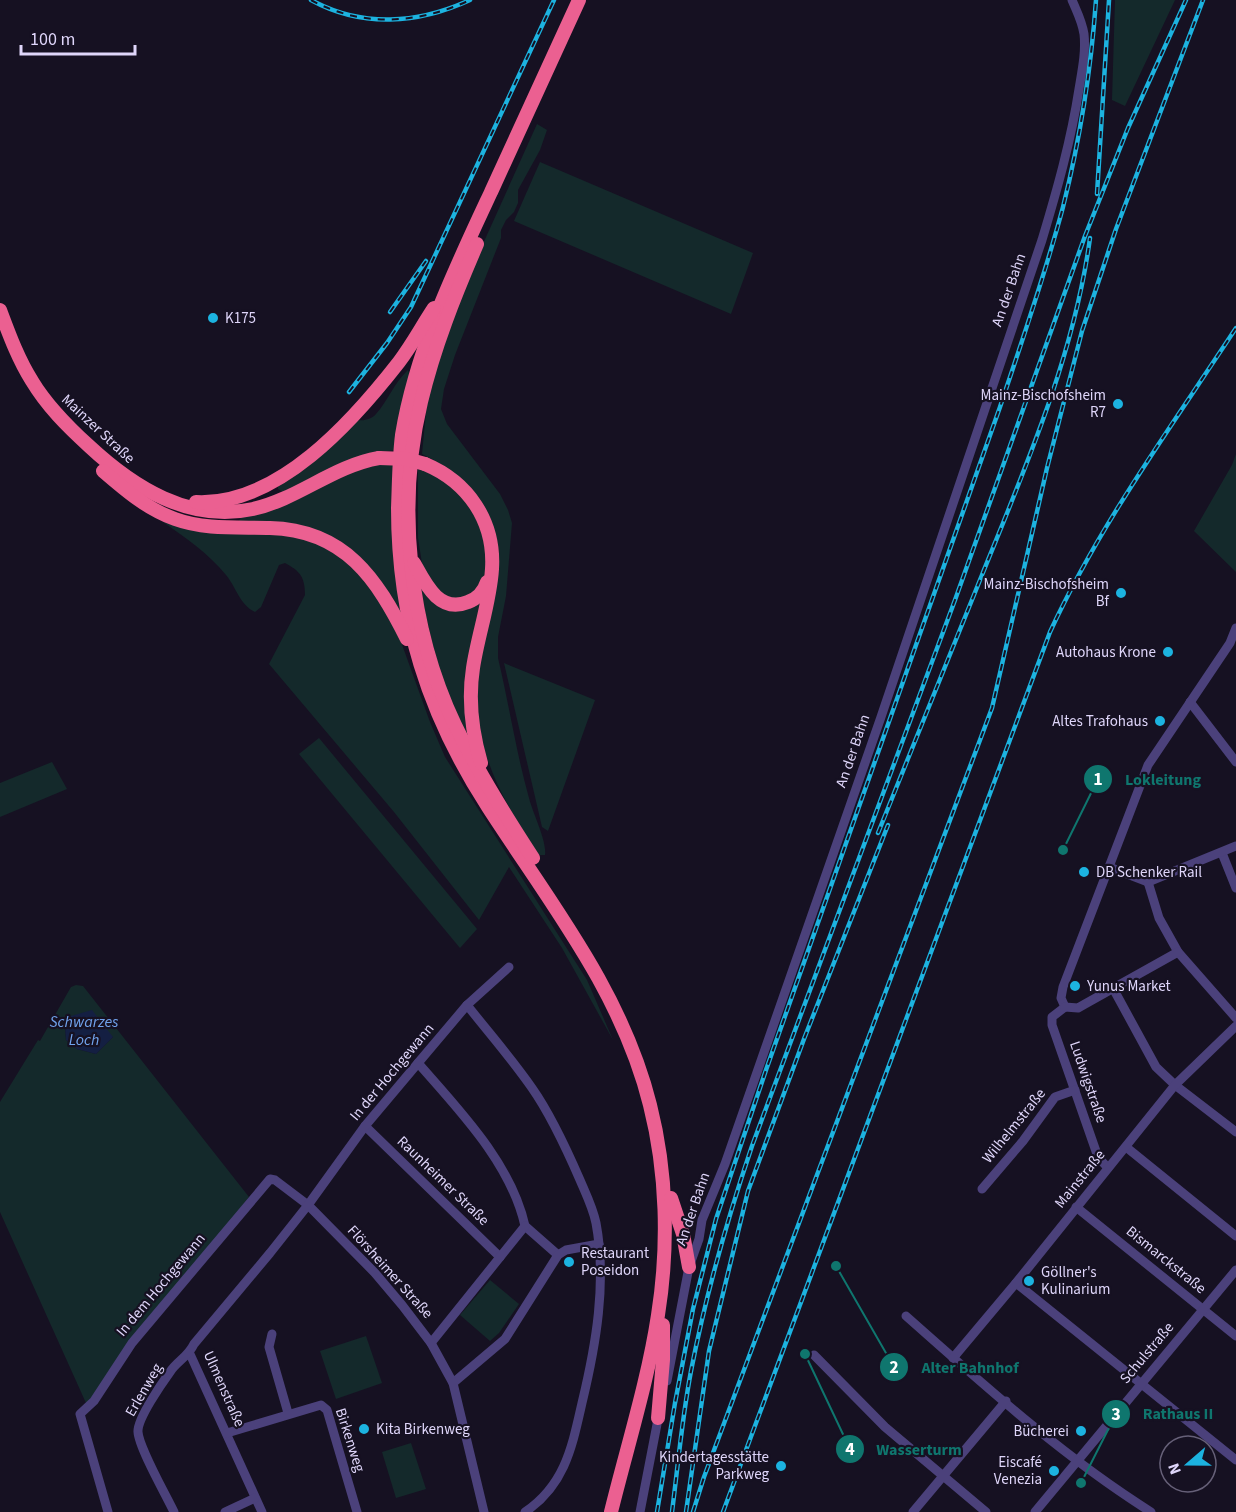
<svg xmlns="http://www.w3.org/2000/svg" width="1236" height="1512" font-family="'Source Sans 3',sans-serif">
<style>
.green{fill:#14292b;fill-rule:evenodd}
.water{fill:#141f42}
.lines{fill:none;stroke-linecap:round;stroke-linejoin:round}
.minor{stroke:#4b417b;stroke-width:9}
.highway{stroke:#eb6091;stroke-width:14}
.rail-casing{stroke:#1cb3e0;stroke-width:4.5}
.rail{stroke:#161122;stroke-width:2;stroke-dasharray:7;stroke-linecap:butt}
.highway-bridge{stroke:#eb6091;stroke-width:14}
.poi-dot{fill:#1cb3e0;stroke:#161122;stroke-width:2}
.labels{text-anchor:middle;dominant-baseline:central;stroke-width:4.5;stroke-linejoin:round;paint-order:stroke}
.street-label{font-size:15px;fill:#dfd6fa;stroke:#161122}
.poi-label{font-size:15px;fill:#dfd6fa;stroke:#161122;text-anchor:end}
.water-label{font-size:16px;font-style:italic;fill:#71a3ed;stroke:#161122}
.leader{fill:none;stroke:#0f766e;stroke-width:2}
.callout-dot{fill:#0f766e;stroke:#161122;stroke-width:2}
.mark-label{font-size:18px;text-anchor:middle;font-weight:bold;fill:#fff}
.callout-label{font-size:16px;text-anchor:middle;font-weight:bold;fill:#0f766e;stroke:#161122;stroke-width:4.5;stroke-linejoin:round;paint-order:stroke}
</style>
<rect width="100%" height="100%" fill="#161122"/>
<g class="green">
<polygon points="1115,0 1175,0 1125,106 1112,100"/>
<path d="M537 124 547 130 540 150 518 190V203L514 212 506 220 501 230V238L455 355 444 389 441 409 447 424 500 494 508 510 512 523 506 596 498 637V658C509 704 516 752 529 798 533 814 547 841 545 855H539C508 808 483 768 477 710 468 605 554 520 422 454L428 391 440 350 482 246Z"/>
<polygon points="540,162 753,253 731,314 514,221"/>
<path d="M408 370 409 374 398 450 377 452 283 492 278 489V483L358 420C364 421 372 419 376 414 388 401 393 384 408 370Z"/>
<polygon points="1236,454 1236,572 1194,531 1232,465"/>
<polygon points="378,463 395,464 407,632 392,597 372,570 346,548 238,522 242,516 342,474"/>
<polygon points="418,468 452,483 477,514 489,555 485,579 479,589 462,600 443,597 423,570 418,538"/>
<path d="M161 518 315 539 363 572 396 628 430 722 445 757 587 980 613 1040 562 948 509 867 479 920 394 812 269 664 305 595C305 577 300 571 285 563L279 565 261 607 255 612C240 605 236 587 226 575 208 553 186 538 163 522Z"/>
<path d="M418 577 448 607 484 593 471 745C443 693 429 635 418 577Z"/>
<polygon points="504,663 595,700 548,831 542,827"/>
<polygon points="319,738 477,929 460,948 299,754"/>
<polygon points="52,762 67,789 0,817 0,783"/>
<path d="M76 985 83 986 249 1197 92 1398 86 1403 0 1212V1102L38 1040 40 1041 71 987ZM65 1027 113 1037 96 1054 77 1049 66 1040Z"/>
<polygon points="490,1280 519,1304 499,1333 490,1341 460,1315"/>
<polygon points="366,1336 382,1383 336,1399 320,1351"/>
<polygon points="411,1443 426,1489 396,1498 382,1452"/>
</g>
<polygon class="water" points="92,1010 113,1037 96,1054 77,1049 66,1040 65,1027 71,1016"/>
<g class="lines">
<g class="minor">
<polyline points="1190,702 1236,762"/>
<polyline points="1222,853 1236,888"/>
<polyline points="1109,867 1148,882 1236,846"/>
<polyline points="1148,882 1159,918 1178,952 1236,1018"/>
<polyline points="1114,990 1156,1067 1175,1085 1236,1132"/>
<path d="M467 1005C489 1033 512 1059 532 1088 551 1115 567 1150 580 1180 586 1194 593 1208 596 1223 607 1282 596 1345 582 1403 572 1447 565 1485 525 1512"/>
<polyline points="1065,1007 1061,998 1063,987 1148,765 1230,643 1236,628"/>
<polyline points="1065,1007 1052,1017 1052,1025 1098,1157 1108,1168"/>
<polyline points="1065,1007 1078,1008 1085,1004 1178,952"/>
<path d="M418 1063C459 1110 511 1163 525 1226"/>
<polyline points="365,1126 500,1257"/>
<polyline points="1126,1147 1236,1236"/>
<polyline points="982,1189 1023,1141 1055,1097 1075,1090"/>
<polyline points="1076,1207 1236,1336"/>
<polyline points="525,1226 558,1255"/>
<polyline points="1016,1283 1236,1460"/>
<path d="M906 1316C984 1385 1062 1456 1151 1512"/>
<polyline points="272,1334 269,1347 288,1413"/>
<polyline points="431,1343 525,1226"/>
<polyline points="190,1354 262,1512"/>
<polyline points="814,1355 885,1427 986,1512"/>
<polyline points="953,1358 1016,1283 1175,1085 1236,1026"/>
<path d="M667 1381 689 1267 699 1239 702 1220 725 1164 881 717 1042 240C1057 190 1071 141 1079 89 1082 71 1086 52 1084 34 1082 21 1077 12 1072 0"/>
<polyline points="453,1383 505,1339 558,1255 566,1250 599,1244"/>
<polyline points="227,1433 321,1405 327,1410 357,1512"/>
<polyline points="108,1512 80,1414 94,1401 132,1343 270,1179 275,1180 308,1205 375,1273 402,1305 431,1343 453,1383 484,1512"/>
<path d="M174 1512C166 1495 139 1448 138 1432 137 1419 162 1383 170 1372 177 1361 188 1357 194 1344L270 1253 308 1205 365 1126 418 1063 467 1005 509 967"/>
<polyline points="225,1512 255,1498"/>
<polyline points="640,1512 659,1414"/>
<polyline points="913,1512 1006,1401"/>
<polyline points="1035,1512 1236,1270"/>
</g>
<g class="highway">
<path d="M579 0C549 64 520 128 491 192 455 269 416 350 402 435 399 459 399 484 398 508 398 620 428 714 488 807 550 903 622 992 650 1105 667 1172 669 1246 658 1315 648 1381 627 1447 611 1512"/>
<path d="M477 244C455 295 434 347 421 402 396 506 409 628 455 725 478 772 505 815 533 858"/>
<path d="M0 310C9 334 18 359 32 381 47 406 67 426 89 446 133 487 189 523 253 509 298 499 333 466 379 458"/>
<path d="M425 464C468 482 495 521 492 569 490 602 478 635 473 668 468 700 472 732 481 763"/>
<path d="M103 471C125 490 147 509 175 519 205 530 238 527 270 528 345 530 377 579 407 639"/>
<path d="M196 502C278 506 353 421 399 362 412 345 422 326 434 308"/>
<path d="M414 563C425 583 439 614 468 602 477 599 484 591 487 582"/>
<polyline points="671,1198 683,1234 689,1267"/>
<polyline points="658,1418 663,1360 663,1325"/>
</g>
<g class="rail-casing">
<g id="rail">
<path d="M311 0C362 28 418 24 470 0"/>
<polyline points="1097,194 1109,0"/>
<polyline points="390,312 426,261"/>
<polyline points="349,392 387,343 411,307 554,0"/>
<path d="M878 833C913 747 947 661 982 575 1026 466 1074 356 1090 238"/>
<path d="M657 1512 675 1403 693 1309 716 1219 766 1070 1000 407C1022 341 1045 275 1063 207 1080 139 1091 70 1096 0"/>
<path d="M672 1512C678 1465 682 1418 691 1371 706 1294 727 1220 752 1146L955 600 1085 236 1128 128 1186 0"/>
<polyline points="686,1512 709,1351 748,1191 804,1039 888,825"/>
<polyline points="693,1512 704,1477 760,1327 992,708 1047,468 1082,331 1116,229 1203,0"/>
<path d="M723 1512 1050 632C1100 524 1171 427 1236 328"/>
</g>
</g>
<use href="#rail" class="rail"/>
<polyline class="highway-bridge" points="379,458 407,459 425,464"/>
</g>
<g class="poi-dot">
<circle cx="213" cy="318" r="6"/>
<circle cx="1118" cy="404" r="6"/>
<circle cx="1121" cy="593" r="6"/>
<circle cx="1168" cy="652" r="6"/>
<circle cx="1160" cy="721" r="6"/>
<circle cx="1084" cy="872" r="6"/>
<circle cx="1075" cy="986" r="6"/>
<circle cx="569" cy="1262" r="6"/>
<circle cx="1029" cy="1281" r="6"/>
<circle cx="364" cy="1429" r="6"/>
<circle cx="1081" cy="1431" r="6"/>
<circle cx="781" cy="1466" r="6"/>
<circle cx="1054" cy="1471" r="6"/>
</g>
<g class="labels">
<g class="street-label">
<text transform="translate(1009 290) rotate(-71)">An der Bahn</text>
<text transform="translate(98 429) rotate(43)">Mainzer Straße</text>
<text transform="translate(853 751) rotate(-71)">An der Bahn</text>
<text transform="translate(392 1072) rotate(-50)">In der Hochgewann</text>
<text transform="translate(1088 1082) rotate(71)">Ludwigstraße</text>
<text transform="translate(1014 1126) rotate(-51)">Wilhelmstraße</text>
<text transform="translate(1080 1179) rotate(-51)">Mainstraße</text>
<text transform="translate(443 1181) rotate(44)">Raunheimer Straße</text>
<text transform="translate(693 1209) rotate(-71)">An der Bahn</text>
<text transform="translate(1166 1260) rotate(39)">Bismarckstraße</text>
<text transform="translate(390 1272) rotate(48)">Flörsheimer Straße</text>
<text transform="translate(161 1285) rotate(-50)">In dem Hochgewann</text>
<text transform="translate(1147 1353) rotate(-50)">Schulstraße</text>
<text transform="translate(224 1389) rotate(66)">Ulmenstraße</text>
<text transform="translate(144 1390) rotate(-60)">Erlenweg</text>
<text transform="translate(350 1440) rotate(72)">Birkenweg</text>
</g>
<g class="poi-label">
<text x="225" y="318" text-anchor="start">K175</text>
<text x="1106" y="395">Mainz-Bischofsheim<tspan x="1106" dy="17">R7</tspan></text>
<text x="1109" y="584">Mainz-Bischofsheim<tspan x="1109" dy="17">Bf</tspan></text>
<text x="1156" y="652">Autohaus Krone</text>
<text x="1148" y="721">Altes Trafohaus</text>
<text x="1096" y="872" text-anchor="start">DB Schenker Rail</text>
<text x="1087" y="986" text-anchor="start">Yunus Market</text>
<text x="581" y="1253" text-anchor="start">Restaurant<tspan x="581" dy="17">Poseidon</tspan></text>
<text x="1041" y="1272" text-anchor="start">Göllner's<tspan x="1041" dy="17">Kulinarium</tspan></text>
<text x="376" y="1429" text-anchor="start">Kita Birkenweg</text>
<text x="1069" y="1431">Bücherei</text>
<text x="769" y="1457">Kindertagesstätte<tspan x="769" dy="17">Parkweg</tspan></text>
<text x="1042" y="1462">Eiscafé<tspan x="1042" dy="17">Venezia</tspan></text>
</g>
<g class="water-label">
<text x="84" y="1022">Schwarzes<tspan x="84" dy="18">Loch</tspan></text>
</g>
</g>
<path class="leader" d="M1063 850L1098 779M836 1266L894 1367M1081 1483L1116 1414M805 1354L850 1449"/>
<g class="callout-dot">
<circle cx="1063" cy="850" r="6"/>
<circle cx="836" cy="1266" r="6"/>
<circle cx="1081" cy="1483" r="6"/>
<circle cx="805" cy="1354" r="6"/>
<circle cx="1098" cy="779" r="15"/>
<circle cx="894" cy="1367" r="15"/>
<circle cx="1116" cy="1414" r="15"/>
<circle cx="850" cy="1449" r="15"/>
</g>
<g class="mark-label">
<text x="1098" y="785">1</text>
<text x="894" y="1373">2</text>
<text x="1116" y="1420">3</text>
<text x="850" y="1455">4</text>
</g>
<g class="callout-label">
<text x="1163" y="785">Lokleitung</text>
<text x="970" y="1373">Alter Bahnhof</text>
<text x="1178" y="1419">Rathaus II</text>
<text x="919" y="1455">Wasserturm</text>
</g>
<g transform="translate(1188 1464) rotate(250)"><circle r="28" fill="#161122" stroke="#666078" stroke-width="1.5"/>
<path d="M0-4.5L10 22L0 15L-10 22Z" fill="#1cb3e0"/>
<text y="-9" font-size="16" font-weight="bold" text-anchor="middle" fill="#dfd6fa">N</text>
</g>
<path d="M21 45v9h114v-9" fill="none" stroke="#dfd6fa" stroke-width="3"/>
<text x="30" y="45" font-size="18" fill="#dfd6fa" stroke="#161122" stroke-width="4.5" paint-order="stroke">100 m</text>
</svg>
